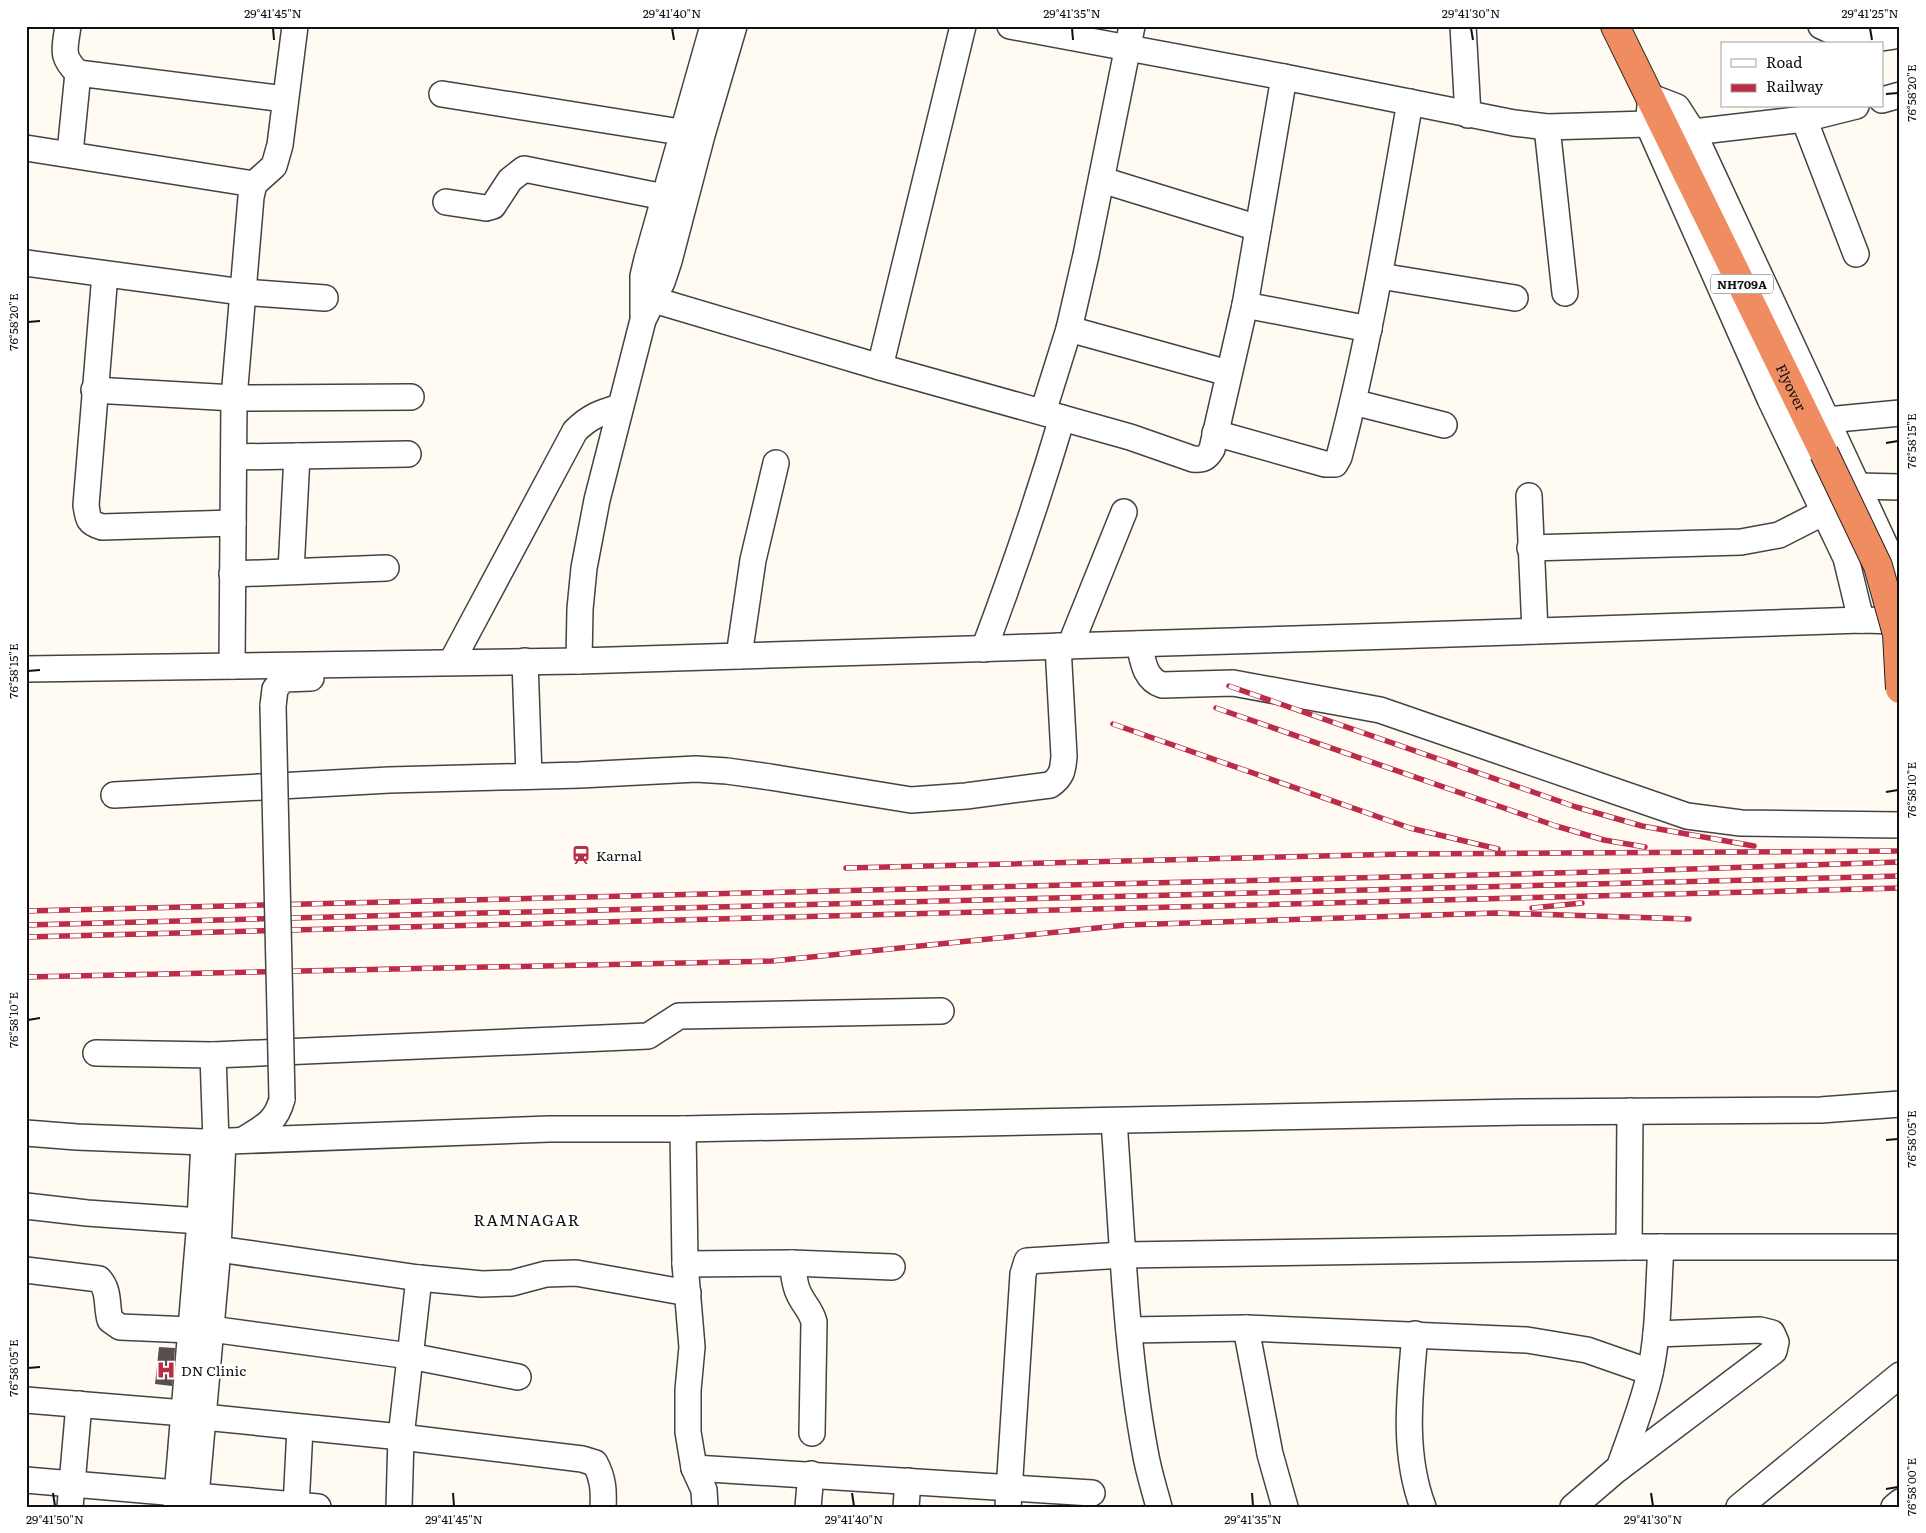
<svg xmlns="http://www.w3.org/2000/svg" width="1926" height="1533" font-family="Literata,serif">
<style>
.building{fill:#584f4c}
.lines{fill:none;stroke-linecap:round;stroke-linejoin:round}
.minor-casing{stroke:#434343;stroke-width:28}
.highway-casing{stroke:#212121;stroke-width:30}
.minor{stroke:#fff;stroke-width:25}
.highway{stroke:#ef8d61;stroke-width:28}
.rail-casing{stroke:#bc2c47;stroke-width:5.5}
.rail{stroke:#fff;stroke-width:4;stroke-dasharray:11;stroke-linecap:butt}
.minor-bridge-casing{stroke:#434343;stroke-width:28;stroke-linecap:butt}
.highway-bridge-casing{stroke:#212121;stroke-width:30;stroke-linecap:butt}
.minor-bridge{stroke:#fff;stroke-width:25}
.highway-bridge{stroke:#ef8d61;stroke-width:28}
.ticks{fill:none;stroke:#101010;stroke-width:2}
.labels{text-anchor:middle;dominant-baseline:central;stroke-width:5;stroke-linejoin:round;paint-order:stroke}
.shield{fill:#fff;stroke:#585858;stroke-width:1}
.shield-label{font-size:12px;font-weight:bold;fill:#101010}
.street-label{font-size:14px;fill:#101010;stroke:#fff}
.poi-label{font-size:14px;fill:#101010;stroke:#fff;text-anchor:start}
.quarter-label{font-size:16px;letter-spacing:1px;fill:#101010;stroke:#fff}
.neatline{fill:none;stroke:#101010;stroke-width:2}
.ticks-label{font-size:12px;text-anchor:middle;fill:#101010}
</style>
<rect width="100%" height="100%" fill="#fffbf3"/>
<polygon class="building" points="159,1347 175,1348 172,1386 155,1384"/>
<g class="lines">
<g class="minor-casing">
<g id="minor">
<path d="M68 26C65 49 60 56 78 73"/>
<polyline points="1010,26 1284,77 1514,123 1547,127 1648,124"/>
<polyline points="1463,26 1468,115"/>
<path d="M1821 26C1850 41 1868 41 1900 35"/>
<polyline points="442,94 699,135"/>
<polyline points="1882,100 1900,95"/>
<polyline points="1804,119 1856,254"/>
<polyline points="1547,127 1565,293"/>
<polyline points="1693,132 1804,119 1856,106"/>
<polyline points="26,148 254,184"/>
<polyline points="70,153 78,73 285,99"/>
<polyline points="1102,180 1258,228"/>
<polyline points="446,202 486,208 493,206 510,180 524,169 664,197"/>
<polyline points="26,263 242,292 325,298"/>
<path d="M105 274 86 505C88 519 88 523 102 527L233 523"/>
<polyline points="1380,276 1515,298"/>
<path d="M654 300 880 367 1130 437 1193 459C1203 460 1207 458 1212 449L1245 305 1284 77"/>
<polyline points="1245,305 1369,329"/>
<polyline points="643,315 643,276 647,259 713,26"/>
<polyline points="1069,329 1228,373"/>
<polyline points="880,367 963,26"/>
<polyline points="94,390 234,398 411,397"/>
<polyline points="1353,402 1444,425"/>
<polyline points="1043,412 1069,329 1086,255 1132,26"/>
<polyline points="1827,420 1900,413"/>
<path d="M1215 433 1325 464H1335L1339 457C1370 340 1389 221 1410 102"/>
<polyline points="234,457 408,454"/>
<polyline points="1857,486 1900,487"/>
<polyline points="1529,496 1535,631"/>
<polyline points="1530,548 1741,542 1779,535 1824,512"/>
<polyline points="291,571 297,456"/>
<polyline points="232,574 386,568"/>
<polyline points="1861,620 1846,558 1770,399 1648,124 1651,97 1677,107 1693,132 1890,556 1900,584"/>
<path d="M1139 644C1143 660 1144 679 1162 685L1233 683 1380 710 1687 816 1741 823 1900 825"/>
<polyline points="1070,646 1124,512"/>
<path d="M984 649C1013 572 1039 496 1062 418"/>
<polyline points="739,656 753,560 776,463"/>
<path d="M452 661 575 431C590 416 600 413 620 407"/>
<polyline points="525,661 529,776"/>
<polyline points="579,661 580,609 584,568 597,500 643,320 662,282 669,261 702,135 734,26"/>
<polyline points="232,666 234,398 251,197 254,184 274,166 280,145 295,26"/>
<path d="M26 669C211 666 395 662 579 661L1391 636 1861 620 1900 621"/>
<polyline points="273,706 275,689 283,679 311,678"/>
<path d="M114 795 389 780 580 775 696 769 727 771 770 777 911 800 966 796 1050 785C1062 777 1063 770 1064 756L1058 646"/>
<polyline points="96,1053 213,1055 648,1036 679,1016 941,1011"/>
<polyline points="213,1055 216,1142"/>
<path d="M1114 1121C1122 1230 1125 1344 1145 1451 1148 1470 1154 1488 1159 1507"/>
<polyline points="683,1129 685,1264 692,1347 688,1390 688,1432 694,1468 704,1490 705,1507"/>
<polyline points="26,1133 77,1137 204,1142 549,1129 683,1129 1521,1112 1821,1110 1900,1104"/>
<path d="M243 1140C262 1128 276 1123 282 1099"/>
<polyline points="26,1206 87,1213 200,1221"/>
<polyline points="1629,1247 1630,1111"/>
<polyline points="218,1249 419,1278 482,1284 512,1283 546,1274 576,1273 688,1293"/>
<path d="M792 1263C794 1273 794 1285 799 1294 804 1305 811 1310 814 1322L812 1433"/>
<polyline points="685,1264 792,1263 892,1267"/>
<path d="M26 1270 99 1279C110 1291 106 1305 110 1320L120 1327 191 1330"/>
<polyline points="1246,1328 1270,1454 1285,1507"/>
<polyline points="211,1329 410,1356 518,1377"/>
<polyline points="1129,1330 1246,1328 1527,1340 1587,1350 1650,1372"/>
<path d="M1415 1334C1410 1392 1402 1451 1423 1507"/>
<path d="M26 1400 184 1413 204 1417 401 1437 582 1459 595 1463C603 1478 604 1490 603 1507"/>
<polyline points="694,1468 1092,1493"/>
<path d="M1619 1468C1630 1436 1643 1405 1650 1373 1659 1332 1658 1289 1661 1247"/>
<polyline points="26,1480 177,1493"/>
<polyline points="196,1496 318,1507"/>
<polyline points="70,1507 79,1404"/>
<polyline points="176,1507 200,1221 204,1142"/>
<polyline points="195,1507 218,1249 223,1141"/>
<polyline points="296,1507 300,1428"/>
<polyline points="399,1507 401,1437 419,1278"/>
<polyline points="808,1507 811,1474"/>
<polyline points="906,1507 908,1481"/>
<polyline points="1008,1507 1023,1274 1027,1261 1123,1255 1629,1247 1900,1247"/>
<polyline points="1573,1507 1615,1471 1774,1351 1776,1342 1772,1333 1760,1330 1656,1334"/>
<polyline points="1739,1507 1900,1375"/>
<polyline points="1894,1507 1900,1502"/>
</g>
</g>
<g class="highway-casing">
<g id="highway">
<path id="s1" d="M1615 26 1824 453"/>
</g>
</g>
<use href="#minor" class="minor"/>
<use href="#highway" class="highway"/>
<g class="rail-casing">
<g id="rail">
<polyline points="1229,686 1576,807 1642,826 1754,846"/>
<polyline points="1216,708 1556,826 1604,840 1645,847"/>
<polyline points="1113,724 1410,828 1498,849"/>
<polyline points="846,868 1403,854 1900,851"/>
<polyline points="1532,908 1582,903"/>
<polyline points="26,911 1632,871 1900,862"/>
<polyline points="26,925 1900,876"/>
<polyline points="26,937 1900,888"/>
<polyline points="26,977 772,961 1126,925 1496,913 1689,919"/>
</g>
</g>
<use href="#rail" class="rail"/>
<g class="minor-bridge-casing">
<polyline id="minor-bridge" points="273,706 282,1099"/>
</g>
<g class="highway-bridge-casing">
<polyline id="highway-bridge" points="1824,453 1878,566 1897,634 1900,689"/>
</g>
<use href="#minor-bridge" class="minor-bridge"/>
<use href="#highway-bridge" class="highway-bridge"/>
</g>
<path class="ticks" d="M273 28 274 40M672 28 674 40M1072 28 1073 40M1471 28 1473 40M1870 28 1872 40M1886 94 1898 93M28 322 40 321M1886 443 1898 441M28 671 40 670M1886 792 1898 790M28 1020 40 1018M1886 1140 1898 1139M28 1368 40 1367M1886 1489 1898 1487M53 1493 55 1506M453 1493 454 1506M852 1493 854 1506M1252 1493 1253 1506M1651 1493 1653 1506"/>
<defs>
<g id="station-bare" transform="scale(1.5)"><path d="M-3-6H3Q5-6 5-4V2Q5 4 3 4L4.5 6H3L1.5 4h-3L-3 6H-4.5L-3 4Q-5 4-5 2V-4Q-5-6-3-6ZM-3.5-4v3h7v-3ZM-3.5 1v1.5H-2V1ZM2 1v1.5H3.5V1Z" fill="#bc2c47" stroke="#fff" stroke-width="2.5" paint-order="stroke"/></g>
<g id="hospital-bare" transform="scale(1.5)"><path d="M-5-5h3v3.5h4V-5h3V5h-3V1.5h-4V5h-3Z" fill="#bc2c47" stroke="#fff" stroke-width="2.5" paint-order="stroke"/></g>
</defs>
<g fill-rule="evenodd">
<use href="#station-bare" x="581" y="855"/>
<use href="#hospital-bare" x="166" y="1370"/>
</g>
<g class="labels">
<rect class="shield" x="1711" y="274.5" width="62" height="19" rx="4"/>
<g class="shield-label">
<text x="1742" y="284">NH709A</text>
</g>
<g class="street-label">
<text stroke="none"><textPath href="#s1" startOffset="402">Flyover</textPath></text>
</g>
<g class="poi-label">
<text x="596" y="855">Karnal</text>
<text x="181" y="1370">DN Clinic</text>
</g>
<g class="quarter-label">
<text x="527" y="1219">RAMNAGAR</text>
</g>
</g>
<rect width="1926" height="1533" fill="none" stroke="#ffffff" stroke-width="55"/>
<rect x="1721" y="42" width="162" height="65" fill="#ffffff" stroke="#9f9f9f"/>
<rect x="1731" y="59" width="25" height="8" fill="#ffffff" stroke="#9f9f9f"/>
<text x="1766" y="68" font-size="15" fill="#101010">Road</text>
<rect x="1731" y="84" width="25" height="8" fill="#bc2c47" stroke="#9f9f9f"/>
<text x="1766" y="92" font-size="15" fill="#101010">Railway</text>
<rect x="28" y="28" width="1870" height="1478" class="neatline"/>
<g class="ticks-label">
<text x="273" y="18">29°41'45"N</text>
<text x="672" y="18">29°41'40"N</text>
<text x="1072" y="18">29°41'35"N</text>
<text x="1471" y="18">29°41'30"N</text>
<text x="1870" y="18">29°41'25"N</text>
<text transform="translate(1912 93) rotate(-90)" y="4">76°58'20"E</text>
<text transform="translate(14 322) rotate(-90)" y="4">76°58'20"E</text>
<text transform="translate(1912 441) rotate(-90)" y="4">76°58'15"E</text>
<text transform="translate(14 671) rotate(-90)" y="4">76°58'15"E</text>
<text transform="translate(1912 790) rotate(-90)" y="4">76°58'10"E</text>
<text transform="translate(14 1020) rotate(-90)" y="4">76°58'10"E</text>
<text transform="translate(1912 1139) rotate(-90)" y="4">76°58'05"E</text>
<text transform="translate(14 1368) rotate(-90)" y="4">76°58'05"E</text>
<text transform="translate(1912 1487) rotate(-90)" y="4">76°58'00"E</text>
<text x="55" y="1524">29°41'50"N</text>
<text x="454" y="1524">29°41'45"N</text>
<text x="854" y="1524">29°41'40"N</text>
<text x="1253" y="1524">29°41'35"N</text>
<text x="1653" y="1524">29°41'30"N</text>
</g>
</svg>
